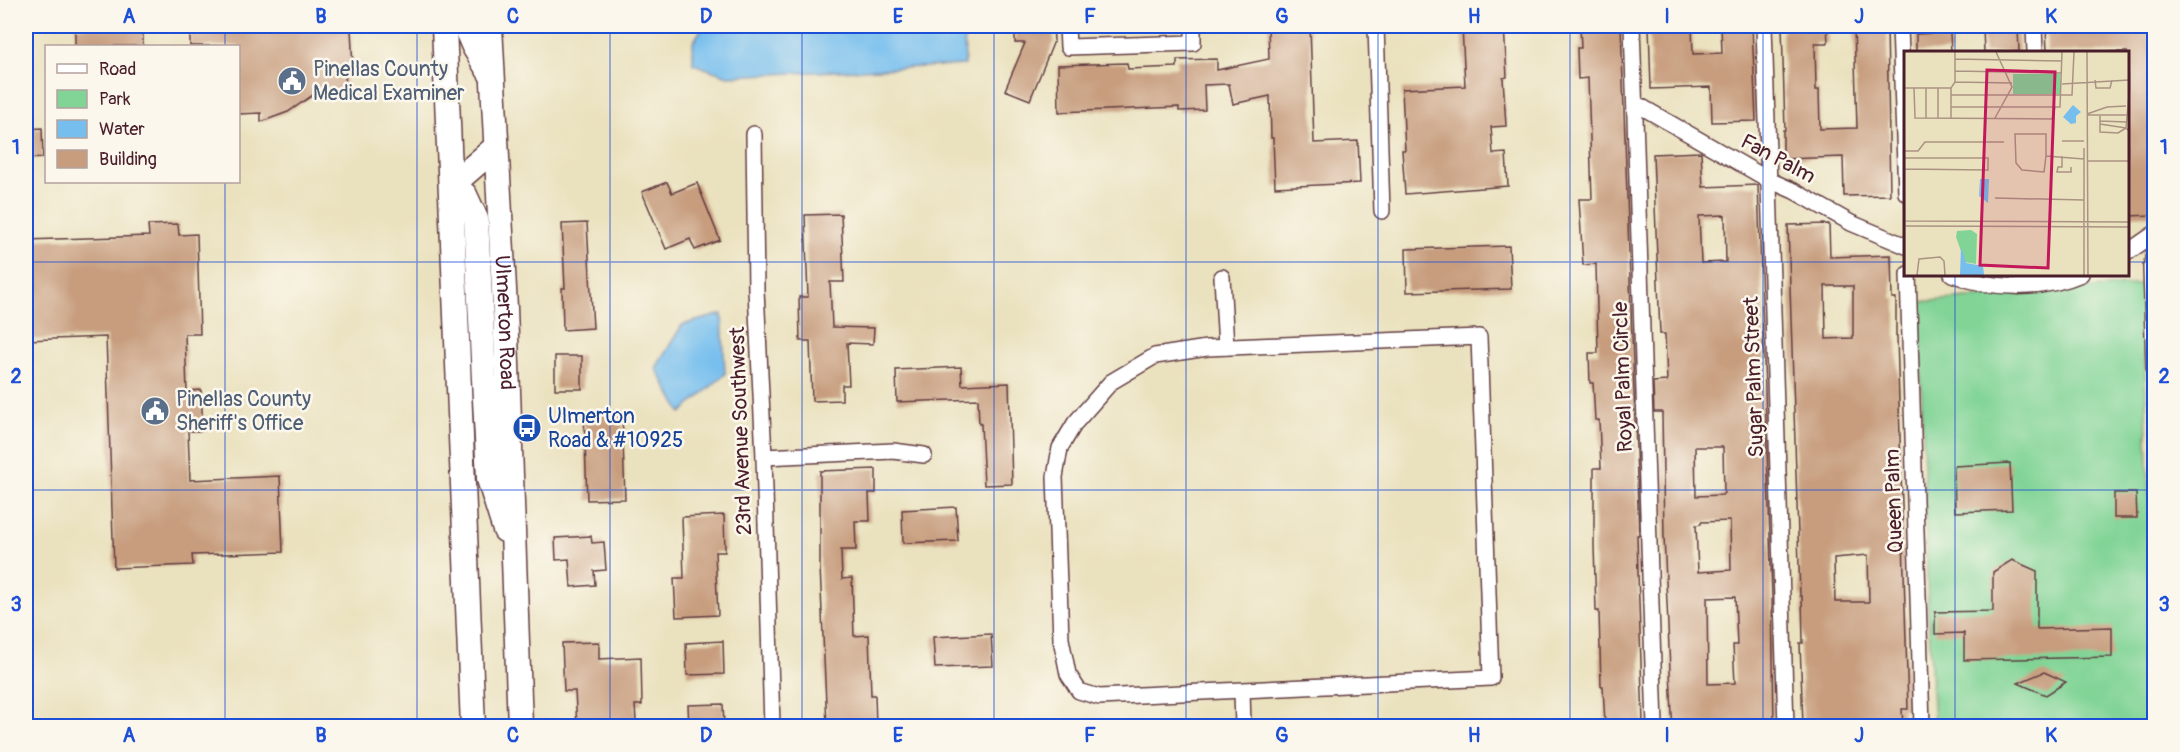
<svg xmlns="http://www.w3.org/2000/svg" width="2180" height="752" font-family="Pangolin,sans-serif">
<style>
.green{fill:#81d496;stroke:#667a60;stroke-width:1.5}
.water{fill:#75beee;stroke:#606e8c;stroke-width:1.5}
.building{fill:#c79d7e;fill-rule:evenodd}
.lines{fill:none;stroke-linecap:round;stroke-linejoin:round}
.minor-casing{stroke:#623c41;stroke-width:18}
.primary-casing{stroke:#623c41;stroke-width:27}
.minor{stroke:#fff;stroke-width:15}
.primary{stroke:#fff;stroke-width:24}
.grid{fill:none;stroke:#1d4ed8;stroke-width:1.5;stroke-opacity:0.55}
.labels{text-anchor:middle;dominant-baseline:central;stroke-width:5;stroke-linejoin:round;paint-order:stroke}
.service-label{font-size:21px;fill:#4e5e75;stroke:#fbf7ec;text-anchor:start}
.street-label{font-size:21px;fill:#4a1f2b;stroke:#fbf7ec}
.transit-label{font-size:21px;fill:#164399;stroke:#fbf7ec;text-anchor:start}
.inset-road{fill:none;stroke:#aa9383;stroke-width:1.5}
.view{fill:#c2185b;fill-opacity:0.15;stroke:#c2185b;stroke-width:3}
.inset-edge{fill:none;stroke:#4a1f2b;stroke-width:3}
.neatline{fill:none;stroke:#1d4ed8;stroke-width:2}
.grid-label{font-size:20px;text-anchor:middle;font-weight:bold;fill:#1d4ed8}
</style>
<rect width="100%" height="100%" fill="#fbf7ec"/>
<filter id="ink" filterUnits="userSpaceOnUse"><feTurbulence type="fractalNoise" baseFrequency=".0167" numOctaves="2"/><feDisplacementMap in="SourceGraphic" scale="12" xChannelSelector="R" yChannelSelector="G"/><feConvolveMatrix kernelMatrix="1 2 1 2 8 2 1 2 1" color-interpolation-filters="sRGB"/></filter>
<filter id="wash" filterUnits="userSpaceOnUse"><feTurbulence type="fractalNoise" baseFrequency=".008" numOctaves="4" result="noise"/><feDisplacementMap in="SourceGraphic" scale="24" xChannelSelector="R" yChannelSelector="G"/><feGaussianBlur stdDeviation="1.35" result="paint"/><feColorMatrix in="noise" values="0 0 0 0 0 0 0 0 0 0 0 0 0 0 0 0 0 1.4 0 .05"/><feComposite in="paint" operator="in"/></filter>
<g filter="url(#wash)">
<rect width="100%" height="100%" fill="#eae1be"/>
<polygon class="green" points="2142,284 2154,643 2154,726 1934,726 1928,608 1919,302"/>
<g class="water">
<polygon points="703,26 964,26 965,65 728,76 693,64 693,43"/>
<polygon points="722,314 725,374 681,413 656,368 682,325"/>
</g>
<g id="blocks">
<g class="building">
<polygon points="106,26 143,26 143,46 75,46 75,27"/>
<polygon points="190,26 344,26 344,29 351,29 353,69 345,70 346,93 313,95 288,112 261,122 261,113 238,114 238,46 190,46"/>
<polygon points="1015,26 1053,26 1054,41 1030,100 1005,90 1025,43 1015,43"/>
<polygon points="1268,26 1310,26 1314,143 1358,141 1360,183 1275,187 1273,138 1271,138 1270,96 1233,104 1229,84 1204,85 1205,110 1179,111 1179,107 1059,112 1058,65 1127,63 1128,69 1177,67 1177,60 1217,59 1217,70 1269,59"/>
<polygon points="1462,26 1504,26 1507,77 1503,78 1506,126 1491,127 1493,154 1506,153 1508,186 1405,194 1402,150 1405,150 1402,89 1465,86"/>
<polygon points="1580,26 1621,26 1639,535 1637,535 1638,573 1643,723 1605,724 1603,686 1601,686 1599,611 1596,611 1594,546 1594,468 1601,468 1599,420 1595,420 1593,383 1590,383 1589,353 1598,353 1596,264 1583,265 1579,199 1592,199 1588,78 1578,79 1577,48 1581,48"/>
<polygon points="1649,26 1692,26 1693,54 1722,53 1721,26 1752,26 1756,121 1712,122 1711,87 1651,89"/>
<polygon points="1782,26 1827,26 1828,43 1815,43 1816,90 1819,90 1820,129 1857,128 1854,26 1887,26 1890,195 1844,196 1843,157 1783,159 1783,130 1785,130"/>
<polygon points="2046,26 2151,26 2154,98 2154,215 2127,216 2127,52 2047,52"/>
<polygon points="2018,28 2019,52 1984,52 1983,29"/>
<polygon points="1950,32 1951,52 1916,52 1916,34"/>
<polygon points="42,128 43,158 26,159 26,129"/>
<path d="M1701 152 1703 187 1758 185 1772 596 1774 726H1673L1672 715 1664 536 1662 412H1654L1653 382 1667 381 1665 334H1660L1653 154ZM1725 215 1726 262 1701 263 1699 216ZM1695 447H1723L1724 493 1722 495 1696 496ZM1730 521 1731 570 1698 572 1696 525 1701 524V522ZM1735 597 1737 645H1733L1735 683 1708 684 1707 598Z"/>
<polygon points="667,182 672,193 697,183 720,240 695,250 690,239 666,249 642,192"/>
<polygon points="841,214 844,282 830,282 832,327 874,328 873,344 847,343 849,385 842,385 842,400 812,401 810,341 800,341 799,297 808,297 805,215"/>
<polygon points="587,223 593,328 563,330 562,288 565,288 562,224"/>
<polygon points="178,224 179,235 197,234 200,334 185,334 187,391 201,390 203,431 188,431 190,480 280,476 283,552 192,555 193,565 114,568 106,337 26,340 26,240 149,236 148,225"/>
<path d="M1829 224 1830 257 1891 255 1892 298H1896V336H1897L1908 709H1902L1903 726H1803L1800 643H1803L1802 596H1800L1788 225ZM1825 286H1853V338L1826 339ZM1868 555 1869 602H1835L1834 558Z"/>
<polygon points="1509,246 1511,289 1407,292 1406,249"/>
<rect x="555" y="356" width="27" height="33"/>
<polygon points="961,367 962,385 1009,383 1012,484 984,485 981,424 979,424 978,399 897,402 896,370"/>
<polygon points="622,411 625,499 587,500 584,412"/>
<polygon points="2010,463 2012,510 1955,512 1954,466"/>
<polygon points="876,469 876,493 869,493 870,521 855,521 856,550 841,550 842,579 852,578 854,636 869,635 871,695 875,695 876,726 827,726 820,567 820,471"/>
<polygon points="2114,493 2136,493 2137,518 2114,518"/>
<polygon points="956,507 958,541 903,543 902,510"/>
<polygon points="724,515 725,552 715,552 718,615 676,617 674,578 684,578 682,517"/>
<polygon points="591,536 592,543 604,542 606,570 594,571 595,585 571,587 569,559 556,560 555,538"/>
<polygon points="2012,560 2037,571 2037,629 2112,627 2112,657 1964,660 1964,633 1935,634 1935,612 1993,611 1993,572"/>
<polygon points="991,634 993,666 935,668 933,637"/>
<polygon points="723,641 724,674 687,675 686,643"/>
<polygon points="599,642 599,659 641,657 642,705 635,705 636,722 607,723 608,726 577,726 575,691 564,691 562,643"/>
<polygon points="2044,672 2066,682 2046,695 2018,683"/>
<polygon points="723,704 724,726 689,726 688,705"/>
</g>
</g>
</g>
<g filter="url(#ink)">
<use href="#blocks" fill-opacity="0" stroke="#623c41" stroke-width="1.5"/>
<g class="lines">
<g class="minor-casing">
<g id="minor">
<polyline points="1067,26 1068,47 1193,43 1193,26"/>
<polyline points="1376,26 1382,211"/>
<polyline points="1632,26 1655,726"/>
<polyline points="1764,26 1786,726"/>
<polyline points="1900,26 1906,193"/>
<polyline points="2034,26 2035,52"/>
<polyline points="1635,103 1769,180 1794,191 1851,223 1906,246"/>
<polyline points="754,134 756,290 764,457 772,726"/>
<polyline points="2128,252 2154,234"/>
<polyline points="2154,255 2151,267 2154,368"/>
<polyline points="1908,274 1922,726"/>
<path d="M1952 274C1991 290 2042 291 2081 274"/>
<polyline points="1222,277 1226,347"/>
<polygon points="1479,337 1491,678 1099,697 1079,691 1068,674 1061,639 1055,477 1060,448 1075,423 1111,382 1155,356 1207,348"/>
<polyline points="764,457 893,451 924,455"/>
<polyline points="1242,691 1243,726"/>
</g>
</g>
<g class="primary-casing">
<g id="primary">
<polyline points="444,26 473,726"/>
<polyline points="465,26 474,47 492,76"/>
<path id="s1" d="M490 26 505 308 520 726"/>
<polyline points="452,185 465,195 476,219 489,479 505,530"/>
<polyline points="452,185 496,147"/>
</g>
</g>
<use href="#minor" class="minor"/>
<use href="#primary" class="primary"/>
</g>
</g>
<path class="grid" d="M225 26V46M417 26V726M610 26V726M802 26V726M994 26V726M1186 26V726M1378 26V726M1570 26V726M1763 26V726M1955 26V52M225 182V726M26 262H1906M2128 262H2154M1955 274V726M26 490H2154"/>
<defs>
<g id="civic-disc" transform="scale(1.5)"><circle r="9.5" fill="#5c6f8a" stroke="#fbf7ec"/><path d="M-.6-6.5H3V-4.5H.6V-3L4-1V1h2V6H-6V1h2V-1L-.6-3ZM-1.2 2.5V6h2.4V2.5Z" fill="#fff"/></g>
<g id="bus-disc" transform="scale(1.5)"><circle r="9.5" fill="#1a4fb4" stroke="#fbf7ec"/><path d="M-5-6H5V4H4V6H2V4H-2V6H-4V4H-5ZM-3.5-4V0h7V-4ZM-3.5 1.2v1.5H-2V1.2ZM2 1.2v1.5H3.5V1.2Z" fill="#fff"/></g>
</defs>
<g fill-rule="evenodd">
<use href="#civic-disc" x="292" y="81"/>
<use href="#civic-disc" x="155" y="411"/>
<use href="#bus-disc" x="527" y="428"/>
</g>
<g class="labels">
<g class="service-label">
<text x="313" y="69">Pinellas County<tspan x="313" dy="24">Medical Examiner</tspan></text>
<text x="176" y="399">Pinellas County<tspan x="176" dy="24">Sheriff's Office</tspan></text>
</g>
<g class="street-label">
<text transform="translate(1778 159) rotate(28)">Fan Palm</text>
<text stroke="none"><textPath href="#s1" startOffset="297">Ulmerton Road</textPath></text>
<text transform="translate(1623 377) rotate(-92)">Royal Palm Circle</text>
<text transform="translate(1754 377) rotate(-92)">Sugar Palm Street</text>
<text transform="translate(741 431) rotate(-92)">23rd Avenue Southwest</text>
<text transform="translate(1894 501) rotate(-92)">Queen Palm</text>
</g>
<g class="transit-label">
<text x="548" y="416">Ulmerton<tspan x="548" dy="24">Road &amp; #10925</tspan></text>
</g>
</g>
<g transform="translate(1904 51)">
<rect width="225" height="225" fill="#eae1be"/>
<path d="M109 23H156L157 43H109ZM67 179 73 183 72 213 61 211 52 186 53 180Z" fill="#81d496"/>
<path d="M169 54 177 61 172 65V72L167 73 159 66ZM76 128H85L84 152 75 145ZM57 196 62 212 79 215 80 224H56Z" fill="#75beee"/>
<path class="inset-road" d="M0 1 1 224M183 1 184 224M51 8 158 10M51 20 158 22M191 29 192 37H206L208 29M51 31 108 32M158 33 225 29M0 37H47L51 31V1M10 37 11 67 148 68 151 56M47 37V68M47 44H168L170 1M47 56H156L158 1M183 63 203 56 222 55M183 64H225M196 65V81L214 82 222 77M91 67 108 36 92 1M22 68V37M34 68V37M196 70 223 71M196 73 222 77M222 77 225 44M222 77 225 80V108M158 90H180M180 97V224M0 100H14L21 91H100M142 105 140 121 118 119 112 112 111 83H142V105L180 108M158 105V116H154L153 121H167V116M184 110H225M0 118 84 119V107H0M91 147 180 149M0 170 225 171M0 175 225 176M13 224 15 208 36 206 40 210 41 224"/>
<path class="view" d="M83 19 151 21 144 217 76 214Z"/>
<rect width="225" height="225" class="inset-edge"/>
</g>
<rect width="2180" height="752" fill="none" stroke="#fbf7ec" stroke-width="66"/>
<rect x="45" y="45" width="195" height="138" fill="#fbf7ec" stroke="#b4a19f" stroke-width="1.5"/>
<rect x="57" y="64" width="30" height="9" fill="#ffffff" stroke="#b4a19f" stroke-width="1.5"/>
<text x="99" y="75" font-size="18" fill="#4a1f2b">Road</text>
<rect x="57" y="90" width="30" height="18" fill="#81d496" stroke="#b4a19f" stroke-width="1.5"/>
<text x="99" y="105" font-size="18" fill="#4a1f2b">Park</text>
<rect x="57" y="120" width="30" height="18" fill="#75beee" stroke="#b4a19f" stroke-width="1.5"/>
<text x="99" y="135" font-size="18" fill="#4a1f2b">Water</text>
<rect x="57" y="150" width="30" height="18" fill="#c79d7e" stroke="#b4a19f" stroke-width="1.5"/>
<text x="99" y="165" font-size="18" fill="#4a1f2b">Building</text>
<rect x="33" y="33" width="2114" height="686" class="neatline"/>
<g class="grid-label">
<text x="129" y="23">A</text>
<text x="321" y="23">B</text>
<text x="513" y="23">C</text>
<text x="706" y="23">D</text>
<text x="898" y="23">E</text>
<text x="1090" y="23">F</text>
<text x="1282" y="23">G</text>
<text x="1474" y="23">H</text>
<text x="1667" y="23">I</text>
<text x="1859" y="23">J</text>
<text x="2051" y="23">K</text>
<text x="16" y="154">1</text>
<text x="2164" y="154">1</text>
<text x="16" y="383">2</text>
<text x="2164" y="383">2</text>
<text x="16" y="611">3</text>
<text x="2164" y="611">3</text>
<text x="129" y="742">A</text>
<text x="321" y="742">B</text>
<text x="513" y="742">C</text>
<text x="706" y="742">D</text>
<text x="898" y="742">E</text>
<text x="1090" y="742">F</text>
<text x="1282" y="742">G</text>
<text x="1474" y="742">H</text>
<text x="1667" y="742">I</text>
<text x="1859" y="742">J</text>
<text x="2051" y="742">K</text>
</g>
</svg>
